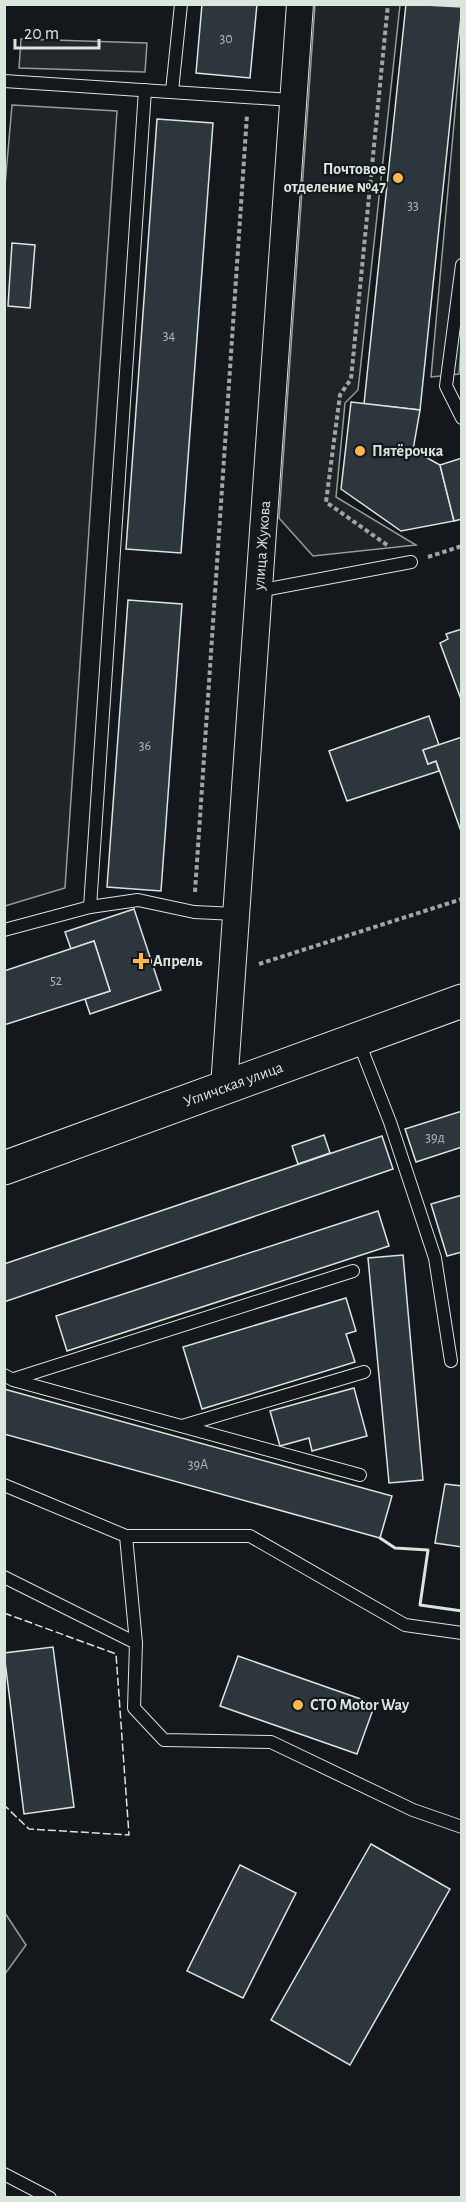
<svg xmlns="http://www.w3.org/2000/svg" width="466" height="2202" font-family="'Alegreya Sans',sans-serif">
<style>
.green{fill:#202428;stroke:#939e99;stroke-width:1.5}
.parking{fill:#24282b;stroke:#939e99;stroke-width:1.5}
.building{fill:#2c363c;stroke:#d8e6dc;stroke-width:1.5}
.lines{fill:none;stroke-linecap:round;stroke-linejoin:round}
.lane-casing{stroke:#d8e6dc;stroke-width:14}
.street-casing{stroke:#d8e6dc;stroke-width:28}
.secondary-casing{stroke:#d8e6dc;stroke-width:35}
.path{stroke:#9da8a2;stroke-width:4;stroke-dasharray:4.5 3;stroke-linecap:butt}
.lane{stroke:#14181c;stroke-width:12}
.street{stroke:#14181c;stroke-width:26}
.secondary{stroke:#14181c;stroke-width:33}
.fence{stroke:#d8e6dc;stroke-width:1.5;stroke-dasharray:8 3;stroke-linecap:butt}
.wall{stroke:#d8e6dc;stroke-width:3}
.poi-dot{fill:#ffb74d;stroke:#14181c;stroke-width:2}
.labels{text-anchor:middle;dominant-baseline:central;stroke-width:4.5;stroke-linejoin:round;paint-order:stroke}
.number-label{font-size:14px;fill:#adbab4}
.poi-label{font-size:16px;font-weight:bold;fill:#d8e6dc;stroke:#14181c;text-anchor:start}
.street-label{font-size:16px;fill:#d8e6dc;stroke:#14181c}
</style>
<rect width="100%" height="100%" fill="#14181c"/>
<g class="green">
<polygon points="315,5 400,5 358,390 345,403 336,497 416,545 313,556 279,518"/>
<polygon points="461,46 461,346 459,374 431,377"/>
<polygon points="12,105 117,111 65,888 5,906 4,197"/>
<polygon points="5,1913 26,1945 5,1974"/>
</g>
<polygon class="parking" points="21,39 147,43 145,72 19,68"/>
<g class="building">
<polygon points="202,4 257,4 250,78 196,73"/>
<polygon points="406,4 462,7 420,410 364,404"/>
<polygon points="157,119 213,123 181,553 126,549"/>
<polygon points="12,243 35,245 30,308 8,306"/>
<polygon points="351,402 420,410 413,450 440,465 454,521 401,531 341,489"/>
<polygon points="462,458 462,519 454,521 440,465"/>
<polygon points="128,600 182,604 161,891 107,887"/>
<polygon points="462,629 462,702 440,643 448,639 446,634"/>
<polygon points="429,716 439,745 423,750 428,764 436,761 439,771 347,801 329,751"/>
<polygon points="462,737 462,834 436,761 428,764 423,750"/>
<polygon points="134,909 161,990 90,1014 85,999 110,991 94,941 71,949 65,932"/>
<polygon points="94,941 110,991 4,1025 4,971"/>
<polygon points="462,1111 462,1147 416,1162 405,1129"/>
<polygon points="324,1135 330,1153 298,1164 292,1146"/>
<polygon points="382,1136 393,1169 4,1302 4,1264"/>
<polygon points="462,1195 462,1252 447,1256 431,1204"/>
<polygon points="378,1211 389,1246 67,1351 56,1316"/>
<polygon points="403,1255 423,1480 389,1483 368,1258"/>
<polygon points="346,1298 356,1331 346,1334 355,1362 202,1409 183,1347"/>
<polygon points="354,1388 367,1436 312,1451 309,1438 280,1446 270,1411"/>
<polygon points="4,1389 392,1496 380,1538 4,1434"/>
<polygon points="445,1484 462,1486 462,1547 435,1543"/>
<polygon points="53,1647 74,1807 24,1814 4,1653"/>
<polygon points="238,1656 375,1704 357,1754 220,1706"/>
<polygon points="371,1844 450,1889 350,2065 271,2020"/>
<polygon points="240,1865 296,1893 243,1998 187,1971"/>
</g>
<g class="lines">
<g class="lane-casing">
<g id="lane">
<polyline points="4,81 292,100"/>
<polyline points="145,90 90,907 138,900 194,912 236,914"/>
<polyline points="172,91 181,4"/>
<polyline points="462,265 446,386 462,418"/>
<polyline points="258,591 411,562"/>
<polyline points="4,930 90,907"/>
<polyline points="358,1040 390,1122 435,1258 451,1361"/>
<polyline points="4,1375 13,1380 360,1475"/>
<polyline points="14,1379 353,1271"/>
<polyline points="182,1426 364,1372"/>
<polyline points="4,1485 126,1536 136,1643 134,1708 164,1740 271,1742 413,1810 462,1827"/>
<polyline points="126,1536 250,1536 405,1625 462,1633"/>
<polyline points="4,1577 136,1643"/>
<polyline points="4,2174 50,2198"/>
</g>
</g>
<g class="street-casing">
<g id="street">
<path id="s1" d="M224 1087 300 4"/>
</g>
</g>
<g class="secondary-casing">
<g id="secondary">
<path id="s2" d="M4 1168 462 1001"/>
</g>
</g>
<g class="path">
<polyline points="387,545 326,502 340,395 351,379 388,4"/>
<polyline points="428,557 462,546"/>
<polyline points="195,892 247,115"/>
<polyline points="259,964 462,899"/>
</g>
<use href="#lane" class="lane"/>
<use href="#street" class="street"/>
<use href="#secondary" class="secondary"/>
<polyline class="fence" points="4,1613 116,1654 129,1835 29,1829 4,1805"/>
<polyline class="wall" points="380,1538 395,1548 428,1550 420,1605 462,1611"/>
</g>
<g class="poi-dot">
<circle cx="398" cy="178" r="6"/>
<circle cx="360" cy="451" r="6"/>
<path d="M138 952h6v6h6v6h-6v6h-6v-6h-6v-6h6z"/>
<circle cx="298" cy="1705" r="6"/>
</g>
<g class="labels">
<g class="number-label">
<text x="226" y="39">30</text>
<text x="413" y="206">33</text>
<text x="169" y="336">34</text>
<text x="145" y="746">36</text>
<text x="56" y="981">52</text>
<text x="435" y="1138">39д</text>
<text x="198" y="1465">39А</text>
</g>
<g class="poi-label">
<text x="386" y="169" text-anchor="end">Почтовое<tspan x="386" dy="18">отделение №47</tspan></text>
<text x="372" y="451">Пятёрочка</text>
<text x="153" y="961">Апрель</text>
<text x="310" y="1705">СТО Motor Way</text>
</g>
<g class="street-label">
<text stroke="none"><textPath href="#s1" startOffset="543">улица Жукова</textPath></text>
<text stroke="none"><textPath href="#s2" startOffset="244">Угличская улица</textPath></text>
</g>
</g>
<rect width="466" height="2202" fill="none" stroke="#d8e6dc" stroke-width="12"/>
<path d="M15 39v9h84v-9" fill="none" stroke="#d8e6dc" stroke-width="3"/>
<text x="24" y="39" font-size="18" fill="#d8e6dc" stroke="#14181c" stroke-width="4.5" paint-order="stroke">20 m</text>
</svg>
